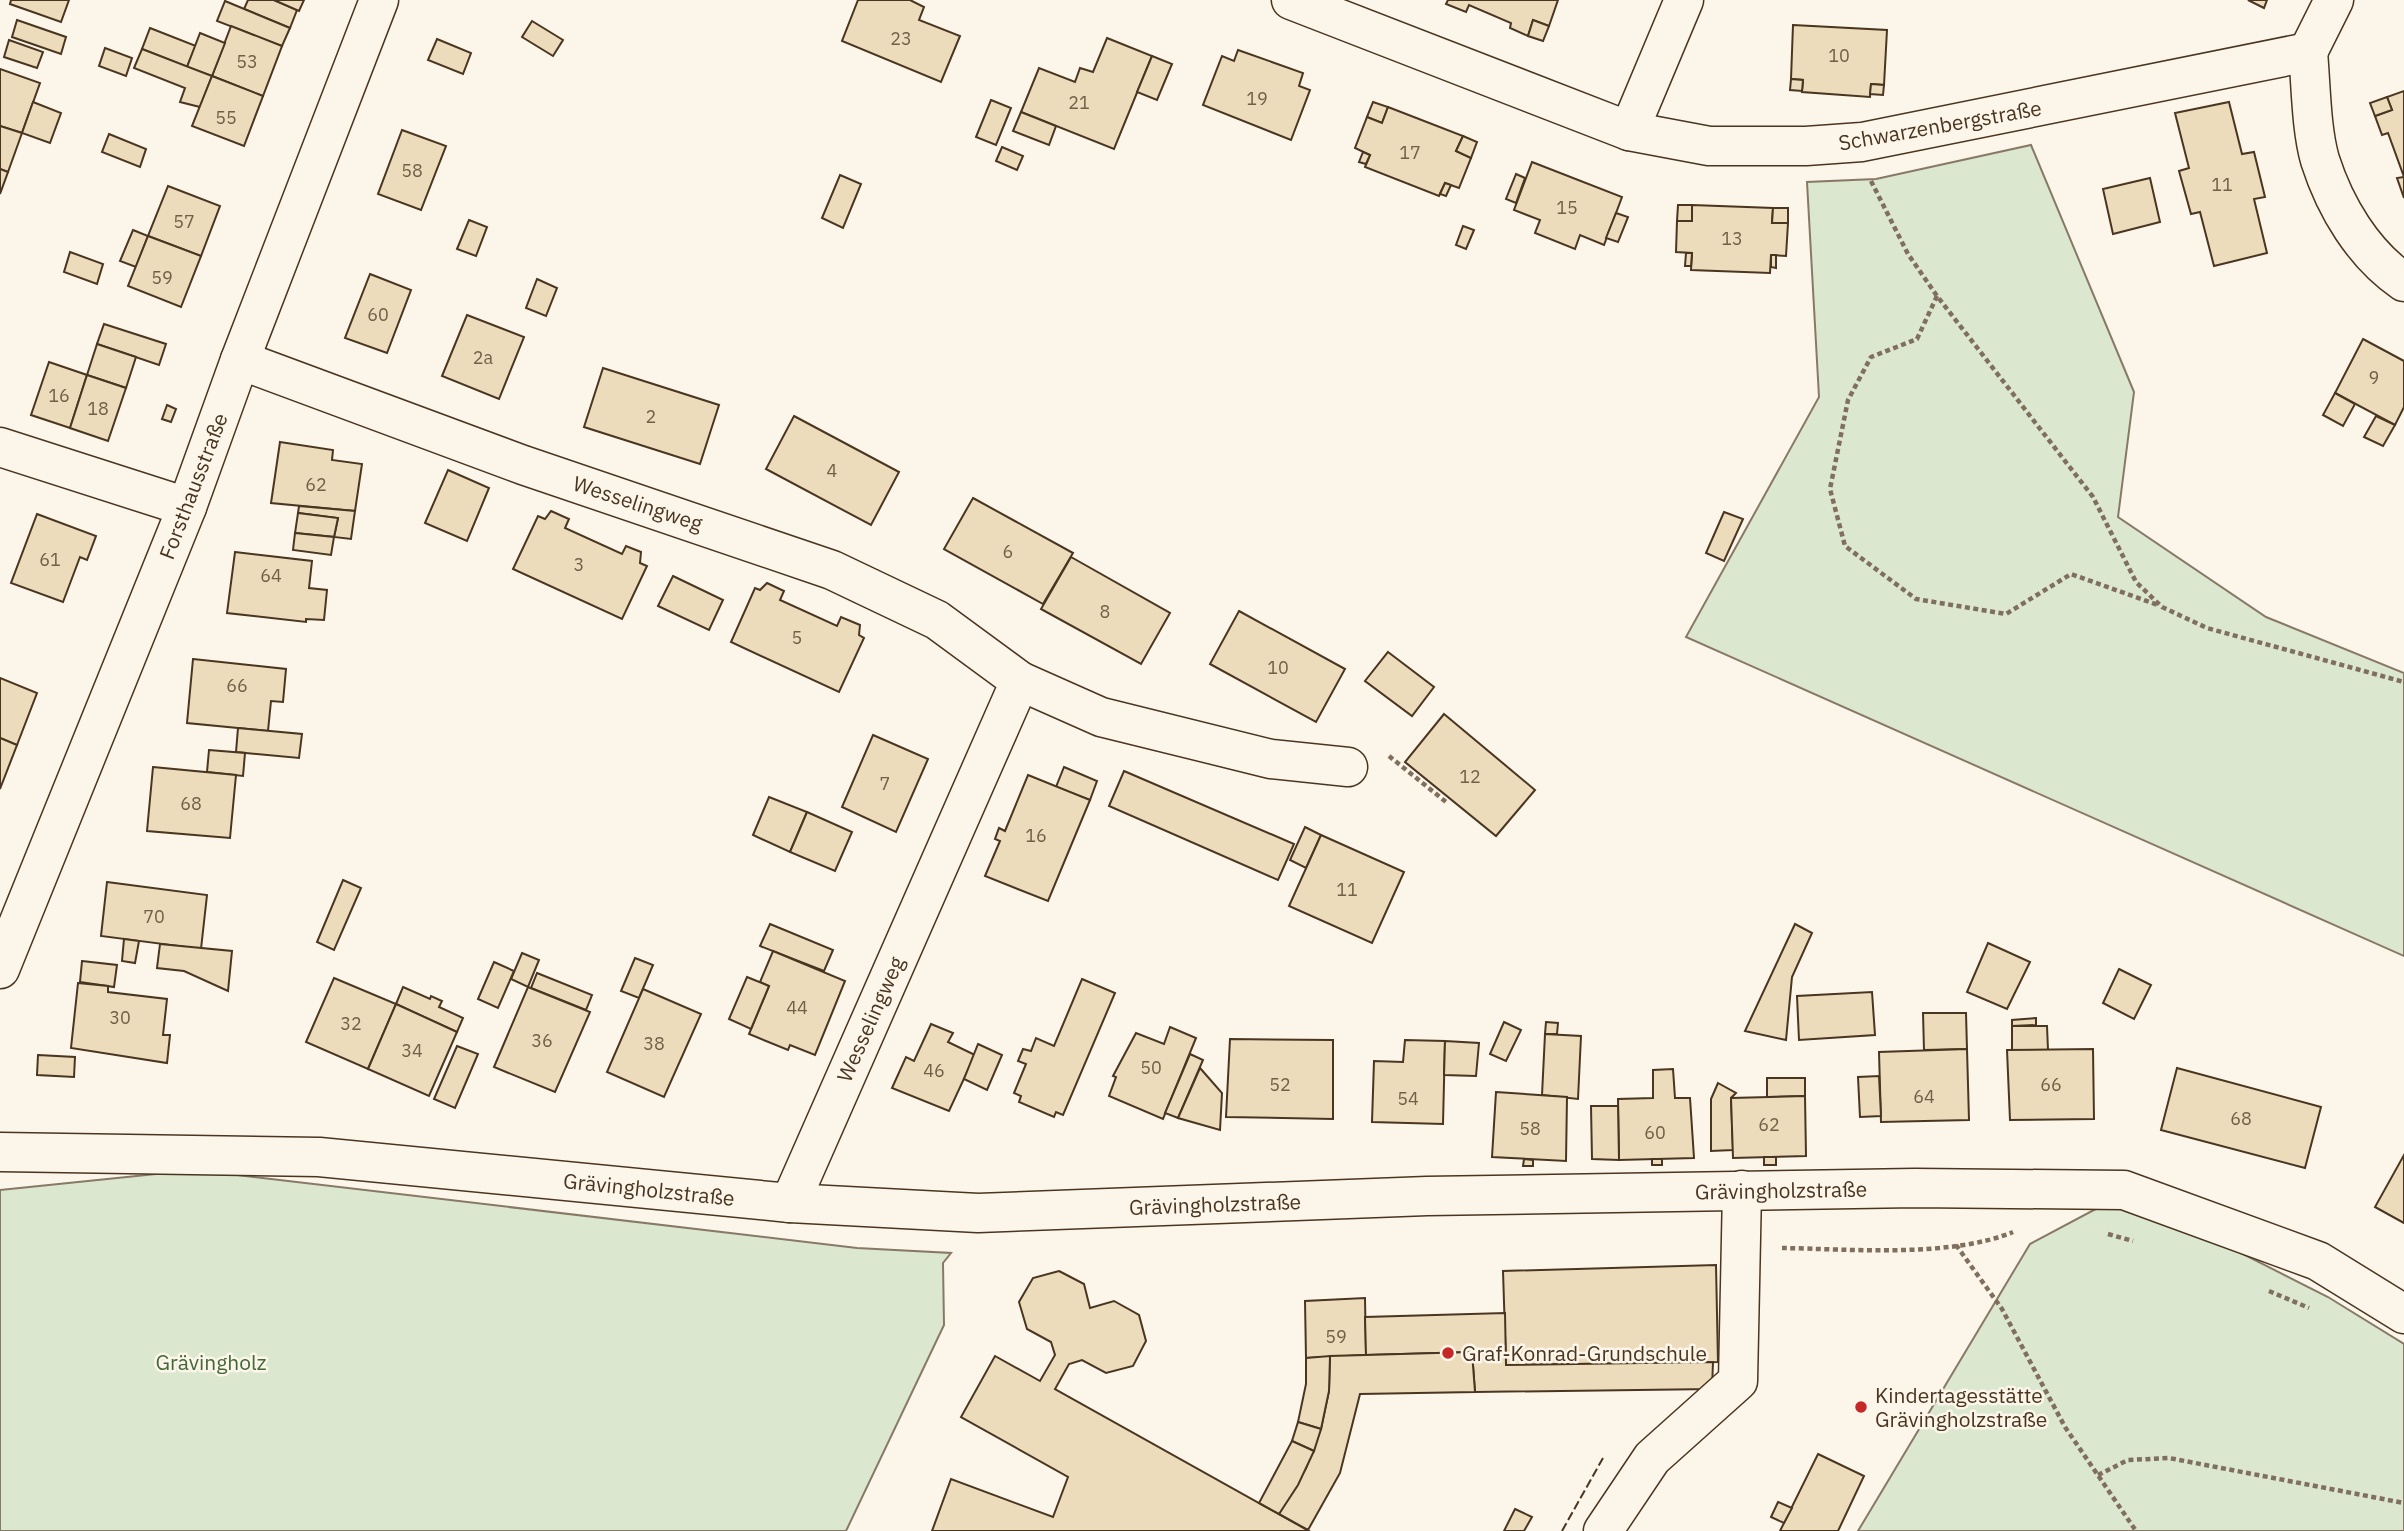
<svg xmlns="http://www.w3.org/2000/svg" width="2404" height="1531" font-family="'IBM Plex Sans',sans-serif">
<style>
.green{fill:#dce7d0;stroke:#887966;stroke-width:2}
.building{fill:#ecdcbc;stroke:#4a3520;stroke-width:2}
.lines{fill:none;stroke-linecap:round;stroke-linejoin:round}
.minor-casing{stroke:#4a3520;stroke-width:41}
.major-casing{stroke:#4a3520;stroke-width:41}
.path{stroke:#7f6f5c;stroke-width:4.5;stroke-dasharray:5 3.5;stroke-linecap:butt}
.minor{stroke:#fbf6e9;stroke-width:38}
.major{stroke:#fbf6e9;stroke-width:38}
.fence{stroke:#4a3520;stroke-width:2;stroke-dasharray:9 3.5;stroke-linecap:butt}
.poi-dot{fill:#c62828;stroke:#fbf6e9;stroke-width:2.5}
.labels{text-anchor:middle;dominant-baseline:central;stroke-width:5;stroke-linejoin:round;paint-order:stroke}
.number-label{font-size:18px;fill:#725f47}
.street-label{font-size:21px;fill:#4a3520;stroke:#fbf6e9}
.poi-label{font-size:21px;fill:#4a3520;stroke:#fbf6e9;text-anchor:start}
.park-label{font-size:21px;fill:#436837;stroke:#fbf6e9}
</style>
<rect width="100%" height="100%" fill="#fbf6e9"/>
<g class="green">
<polygon points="2031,145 2134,392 2118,517 2266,617 2404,673 2404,956 1686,637 1819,397 1807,182 1876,179"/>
<polygon points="195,1170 857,1248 951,1253 943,1263 944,1325 846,1531 0,1531 0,1190"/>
<polygon points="2124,1194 2328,1297 2404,1344 2404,1531 1858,1531 2030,1244"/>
</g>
<g class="building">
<polygon points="11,0 69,0 61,22 10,4"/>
<polygon points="248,0 274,0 297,10 290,28 244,9"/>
<polygon points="274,0 304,0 299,11"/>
<polygon points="858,0 910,0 924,7 919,20 960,36 941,82 842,41"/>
<polygon points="1448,0 1558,0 1549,26 1533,20 1528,36 1510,28 1511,23 1469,5 1466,12 1446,4"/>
<polygon points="2248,0 2267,0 2264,8"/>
<polygon points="225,1 290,28 282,46 217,21"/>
<polygon points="17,20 66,37 61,54 12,37"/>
<polygon points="1533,20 1549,26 1543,41 1528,36"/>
<polygon points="532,21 563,40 553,56 522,37"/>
<polygon points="1793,25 1887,30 1884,85 1871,84 1870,97 1802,92 1803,80 1791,79"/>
<polygon points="231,26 282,46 263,96 212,76"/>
<polygon points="150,28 196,46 187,67 142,49"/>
<polygon points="200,33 225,43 212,76 187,67"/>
<polygon points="1107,38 1152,56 1114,149 1021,112 1039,68 1075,82 1080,68 1093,72"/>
<polygon points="437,39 471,53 463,74 428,60"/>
<polygon points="9,40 43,52 37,68 4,57"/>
<polygon points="105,48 132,58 126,76 99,66"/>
<polygon points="142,49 212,76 200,107 180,102 185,88 134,68"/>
<polygon points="1238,50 1303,73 1299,86 1310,90 1291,140 1203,105 1222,56 1234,61"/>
<polygon points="1152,56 1172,64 1157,100 1137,92"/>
<polygon points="0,69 40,83 22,133 0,126"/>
<polygon points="212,76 263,96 244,146 192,126"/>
<polygon points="1791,79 1803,80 1802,91 1790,90"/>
<polygon points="1871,84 1884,85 1883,95 1870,94"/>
<polygon points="2404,91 2404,198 2397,178 2404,177 2388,133 2382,135 2375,116 2392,110 2387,97"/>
<polygon points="2387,97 2392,110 2375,116 2370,103"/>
<polygon points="991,100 1011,108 996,145 976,137"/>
<polygon points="33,102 61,113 50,143 22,133"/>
<polygon points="1373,102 1388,107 1382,123 1367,117"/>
<polygon points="2229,102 2242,154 2254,152 2265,197 2254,199 2267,253 2214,266 2200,212 2191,214 2179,171 2189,168 2175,113"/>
<polygon points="1388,107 1463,136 1456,151 1471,158 1459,188 1445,183 1439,196 1365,167 1370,155 1355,148 1367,117 1382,123"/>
<polygon points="1021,112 1056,126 1049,145 1013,131"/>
<polygon points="0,126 22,133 8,172 0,169"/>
<polygon points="402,130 446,146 421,210 378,194"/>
<polygon points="109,134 146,149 140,167 102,152"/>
<polygon points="1463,136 1477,142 1471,158 1456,151"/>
<polygon points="1002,147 1023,156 1017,170 996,161"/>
<polygon points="1363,152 1370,155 1366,164 1359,162"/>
<polygon points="1532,162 1622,197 1604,245 1580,235 1575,249 1535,233 1540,220 1514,210"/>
<polygon points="0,169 8,172 0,194"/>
<polygon points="1516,174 1525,178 1516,203 1506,199"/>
<polygon points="840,175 861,184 843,228 822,218"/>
<polygon points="2150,178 2160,222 2113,234 2103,189"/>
<polygon points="1445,183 1451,185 1446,196 1440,194"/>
<polygon points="168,186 220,206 201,256 148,236"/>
<polygon points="1678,205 1692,205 1692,221 1677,221"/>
<polygon points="1692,205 1773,208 1772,223 1788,223 1786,256 1771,255 1770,273 1691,270 1692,253 1676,252 1677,221 1692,221"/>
<polygon points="1773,208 1788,208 1788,223 1772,223"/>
<polygon points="1616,213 1628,217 1618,242 1606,238"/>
<polygon points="469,220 487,227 476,256 457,249"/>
<polygon points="1463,226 1474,230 1466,249 1456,245"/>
<polygon points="133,230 148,236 136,267 120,261"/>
<polygon points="148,236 201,256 181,307 128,286"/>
<polygon points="70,252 103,264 97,284 64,272"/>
<polygon points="1686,253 1692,253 1691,266 1685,266"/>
<polygon points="1771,255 1776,255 1776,268 1771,267"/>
<polygon points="370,274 411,290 387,353 345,338"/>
<polygon points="537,279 557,288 546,316 526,308"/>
<polygon points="467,315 524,337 499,399 442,376"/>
<polygon points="104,324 166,344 159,365 97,344"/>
<polygon points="2363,339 2404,361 2404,407 2395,425 2335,393"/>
<polygon points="97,344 136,357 126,388 87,375"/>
<polygon points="49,362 87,375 70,428 31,415"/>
<polygon points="603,368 719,405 700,464 584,427"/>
<polygon points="87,375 126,388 108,441 70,428"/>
<polygon points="2335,393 2355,404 2343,426 2323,415"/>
<polygon points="167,405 176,409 171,422 162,419"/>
<polygon points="794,416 899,472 871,525 766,469"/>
<polygon points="2376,416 2395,425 2383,446 2364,437"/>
<polygon points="280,442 333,450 332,460 362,464 355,511 271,503"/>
<polygon points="448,470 489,488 467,541 425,523"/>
<polygon points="973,498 1073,553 1043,604 944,549"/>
<polygon points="299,506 355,511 351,539 334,537 338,518 298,513"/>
<polygon points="551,511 569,519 565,528 622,554 626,546 641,552 640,563 647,566 622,619 513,569 538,516 545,519"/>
<polygon points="1724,512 1743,519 1724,561 1706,553"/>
<polygon points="298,513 338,518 334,537 295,533"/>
<polygon points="37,514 96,536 87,560 80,557 63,602 11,583"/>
<polygon points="295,533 334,537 331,555 293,550"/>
<polygon points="235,552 312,561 309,588 327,590 324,620 306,619 306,622 227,613"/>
<polygon points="1071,557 1170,613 1141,664 1041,609"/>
<polygon points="673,576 723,600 709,630 658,606"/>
<polygon points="767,583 784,591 780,600 837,626 841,617 860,625 859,635 864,638 839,692 731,642 755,588 760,590"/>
<polygon points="1239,611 1345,669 1316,722 1210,664"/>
<polygon points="1388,652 1434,687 1412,716 1365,681"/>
<polygon points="193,659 286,669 283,702 271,701 268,731 187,723"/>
<polygon points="0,678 37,693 17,745 0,738"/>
<polygon points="1444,714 1535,790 1496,836 1405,762"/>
<polygon points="238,728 302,734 299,758 236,752"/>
<polygon points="873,735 928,759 896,832 842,807"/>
<polygon points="0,738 17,745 0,789"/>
<polygon points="209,750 245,753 243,776 207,772"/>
<polygon points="153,767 236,775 230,838 147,831"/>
<polygon points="1064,767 1097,781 1090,800 1056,787"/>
<polygon points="1124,771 1294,844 1278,880 1109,806"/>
<polygon points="1028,775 1090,800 1048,901 985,876 1000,841 995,839 999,828 1005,831"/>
<polygon points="769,797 807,812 790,852 753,835"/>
<polygon points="807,812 852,832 835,871 790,852"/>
<polygon points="1305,827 1321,835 1306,868 1290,860"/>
<polygon points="1321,835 1404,872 1372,943 1289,906"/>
<polygon points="343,880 361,888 334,950 317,942"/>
<polygon points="107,882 207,895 201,949 101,936"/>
<polygon points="770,924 833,950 824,971 760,946"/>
<polygon points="1795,924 1812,933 1792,977 1786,1040 1745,1031"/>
<polygon points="124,939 139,941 135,963 122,961"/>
<polygon points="1988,943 2030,962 2007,1009 1967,992"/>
<polygon points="160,944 232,951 228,991 184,971 157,968"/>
<polygon points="773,951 845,981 815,1055 790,1045 788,1050 749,1034 769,986 760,982"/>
<polygon points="522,953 539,960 528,987 511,979"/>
<polygon points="635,958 653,965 639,998 621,991"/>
<polygon points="82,961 117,965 114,987 80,982"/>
<polygon points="494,962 514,971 498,1008 478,999"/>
<polygon points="2119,969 2151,985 2134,1019 2103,1003"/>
<polygon points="537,973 592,995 586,1010 531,988"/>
<polygon points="747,977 769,986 751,1029 729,1019"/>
<polygon points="334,978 396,1004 368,1069 306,1042"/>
<polygon points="1082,979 1115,993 1063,1115 1056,1112 1054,1117 1019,1102 1021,1096 1014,1093 1026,1064 1018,1061 1023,1049 1031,1051 1036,1038 1054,1046"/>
<polygon points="78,983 108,986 108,992 167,999 163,1035 170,1035 167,1063 71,1048"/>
<polygon points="403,987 430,999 431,996 442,1001 439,1007 463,1018 457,1032 396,1004"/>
<polygon points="528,987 590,1012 555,1092 494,1067"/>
<polygon points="643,989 701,1014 664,1097 607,1072"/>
<polygon points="1872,992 1875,1035 1799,1040 1797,996"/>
<polygon points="396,1004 457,1032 429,1096 368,1069"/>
<polygon points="1923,1013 1966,1013 1967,1049 1924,1050"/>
<polygon points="2036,1018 2036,1025 2012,1026 2012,1020"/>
<polygon points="1504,1022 1521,1030 1506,1061 1490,1054"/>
<polygon points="1546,1022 1558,1023 1557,1034 1545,1034"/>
<polygon points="931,1024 953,1033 948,1042 975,1055 949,1111 892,1088 906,1057 914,1061"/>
<polygon points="2012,1026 2047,1026 2048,1050 2012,1050"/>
<polygon points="1170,1027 1196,1038 1163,1119 1109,1096 1116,1077 1113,1076 1136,1033 1164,1044"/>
<polygon points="1545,1034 1581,1036 1578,1099 1542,1095"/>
<polygon points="1230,1039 1333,1040 1333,1119 1226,1117"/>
<polygon points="1405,1040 1445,1041 1443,1124 1372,1122 1374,1061 1403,1062"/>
<polygon points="1445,1041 1479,1043 1476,1076 1444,1075"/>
<polygon points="978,1044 1002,1055 987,1090 964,1079"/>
<polygon points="457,1046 478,1054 455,1108 434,1099"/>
<polygon points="1967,1049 1969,1120 1881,1122 1879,1052"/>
<polygon points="2093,1049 2094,1119 2010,1120 2007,1050"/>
<polygon points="1190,1054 1203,1060 1178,1118 1165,1113"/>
<polygon points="38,1055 75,1057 74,1077 37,1075"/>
<polygon points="1200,1068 1222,1093 1220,1130 1178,1118"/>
<polygon points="2177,1068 2321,1107 2305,1168 2161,1130"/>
<polygon points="1673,1069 1675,1098 1690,1098 1694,1158 1619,1160 1618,1099 1653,1098 1653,1070"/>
<polygon points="1879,1076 1881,1116 1860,1117 1858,1077"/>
<polygon points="1767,1078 1805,1078 1805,1096 1767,1097"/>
<polygon points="1718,1083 1736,1093 1731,1098 1733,1150 1711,1151 1711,1099"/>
<polygon points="1496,1092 1567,1097 1566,1161 1492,1157"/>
<polygon points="1805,1096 1806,1156 1733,1158 1731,1098"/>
<polygon points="1591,1106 1618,1106 1619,1160 1592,1159"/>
<polygon points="2404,1155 2404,1223 2375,1207"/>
<rect x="1764" y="1157" width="12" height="8"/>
<polygon points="1524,1159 1533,1160 1533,1166 1523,1166"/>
<rect x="1652" y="1159" width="10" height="6"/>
<polygon points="1716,1265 1718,1362 1506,1365 1503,1271"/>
<polygon points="1059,1271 1084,1284 1090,1308 1114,1301 1139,1315 1146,1341 1133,1366 1106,1373 1082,1360 1069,1364 1055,1389 1309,1531 932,1531 951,1479 1053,1517 1068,1477 961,1417 995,1356 1040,1381 1055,1355 1051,1342 1027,1329 1019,1302 1033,1278"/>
<polygon points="1365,1298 1366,1355 1306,1358 1305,1301"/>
<polygon points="1505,1313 1506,1365 1713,1362 1712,1389 1475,1392 1472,1352 1366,1355 1365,1317"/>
<polygon points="1472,1352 1475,1392 1360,1394 1340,1473 1308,1530 1279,1514 1306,1468 1321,1429 1329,1391 1330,1356"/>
<polygon points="1330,1356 1329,1391 1321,1429 1298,1422 1306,1384 1306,1358"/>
<polygon points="1298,1422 1321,1429 1314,1451 1292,1441"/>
<polygon points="1292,1441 1314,1451 1298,1485 1279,1514 1259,1503"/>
<polygon points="1818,1454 1864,1476 1838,1531 1780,1531"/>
<polygon points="1778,1502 1792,1508 1784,1523 1771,1517"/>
<polygon points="1515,1509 1532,1517 1524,1531 1504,1531"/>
</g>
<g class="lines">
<g class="minor-casing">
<g id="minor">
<polyline points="1291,0 1629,131 1709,146 1806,146 1862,142 2308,52"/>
<path d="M2308 52C2311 85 2311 129 2320 160 2335 207 2363 254 2404 282"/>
<polyline points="2308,52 2334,0"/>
<polyline points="1629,131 1684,0"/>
<polyline points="240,360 523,465 832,570 937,620 1020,681 790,1203"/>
<polyline points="0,447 187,507"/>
<polyline points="1020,681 1101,717 1271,759 1348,767"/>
<polyline points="0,969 187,507 240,360 379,0"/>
<polyline points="1603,1531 1652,1458 1738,1381 1742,1190"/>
</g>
</g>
<g class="major-casing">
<polyline id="major" points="0,1152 319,1157 790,1203 978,1213 1427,1196 1915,1188 2124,1190 2318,1261 2404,1314"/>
</g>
<g class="path">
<polyline points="1871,181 1908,254 1937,296 2093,497 2136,582 2162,607 2207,628 2404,682"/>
<polyline points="1937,296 1917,339 1871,357 1848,400 1830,489 1845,546 1916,599 2006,614 2071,574 2158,605"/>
<polyline points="1389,756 1446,802"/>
<polyline points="2108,1234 2133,1241"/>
<polyline points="1956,1245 2002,1309 2065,1427 2136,1531"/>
<path d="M1782 1248C1850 1249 1950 1258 2013 1232"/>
<polyline points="2269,1291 2309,1308"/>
<polyline points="2098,1475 2128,1460 2169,1458 2404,1503"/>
</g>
<use href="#minor" class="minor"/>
<use href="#major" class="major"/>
<polyline class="fence" points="1562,1531 1603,1458"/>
</g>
<g class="poi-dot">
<circle cx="1448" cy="1353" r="7"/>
<circle cx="1861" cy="1407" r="7"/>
</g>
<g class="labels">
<g class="number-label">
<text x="901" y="38">23</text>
<text x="1839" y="55">10</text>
<text x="247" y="61">53</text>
<text x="1257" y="98">19</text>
<text x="1079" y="102">21</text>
<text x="226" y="117">55</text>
<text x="1410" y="152">17</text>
<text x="412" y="170">58</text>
<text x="2222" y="184">11</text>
<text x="1567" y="207">15</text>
<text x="184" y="221">57</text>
<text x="1732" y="238">13</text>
<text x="162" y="277">59</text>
<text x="378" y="314">60</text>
<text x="483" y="357">2a</text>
<text x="2374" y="377">9</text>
<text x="59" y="395">16</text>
<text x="98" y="408">18</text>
<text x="651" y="416">2</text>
<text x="832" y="470">4</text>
<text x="316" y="484">62</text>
<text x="1008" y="551">6</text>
<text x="50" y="559">61</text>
<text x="579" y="564">3</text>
<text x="271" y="575">64</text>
<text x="1105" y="611">8</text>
<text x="797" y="637">5</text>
<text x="1278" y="667">10</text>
<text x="237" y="685">66</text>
<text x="1470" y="776">12</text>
<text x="885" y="783">7</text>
<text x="191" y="803">68</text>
<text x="1036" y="835">16</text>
<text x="1347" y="889">11</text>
<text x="154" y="916">70</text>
<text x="797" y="1007">44</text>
<text x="120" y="1017">30</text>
<text x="351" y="1023">32</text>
<text x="542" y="1040">36</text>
<text x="654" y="1043">38</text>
<text x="412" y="1050">34</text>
<text x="1151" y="1067">50</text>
<text x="934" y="1070">46</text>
<text x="1280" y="1084">52</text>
<text x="2051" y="1084">66</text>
<text x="1924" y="1096">64</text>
<text x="1408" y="1098">54</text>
<text x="2241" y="1118">68</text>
<text x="1769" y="1124">62</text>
<text x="1530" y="1128">58</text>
<text x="1655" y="1132">60</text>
<text x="1336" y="1336">59</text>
</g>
<g class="street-label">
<text transform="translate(1940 125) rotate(-10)">Schwarzenbergstraße</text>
<text transform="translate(193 486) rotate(-69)">Forsthausstraße</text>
<text transform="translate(638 503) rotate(18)">Wesselingweg</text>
<text transform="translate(870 1019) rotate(-66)">Wesselingweg</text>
<text transform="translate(649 1189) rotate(6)">Grävingholzstraße</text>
<text transform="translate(1781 1190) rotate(-1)">Grävingholzstraße</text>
<text transform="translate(1215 1204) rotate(-2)">Grävingholzstraße</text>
</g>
<g class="poi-label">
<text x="1462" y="1353">Graf-Konrad-Grundschule</text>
<text x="1875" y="1395">Kindertagesstätte<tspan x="1875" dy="24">Grävingholzstraße</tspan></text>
</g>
<g class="park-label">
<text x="211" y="1362">Grävingholz</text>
</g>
</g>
</svg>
